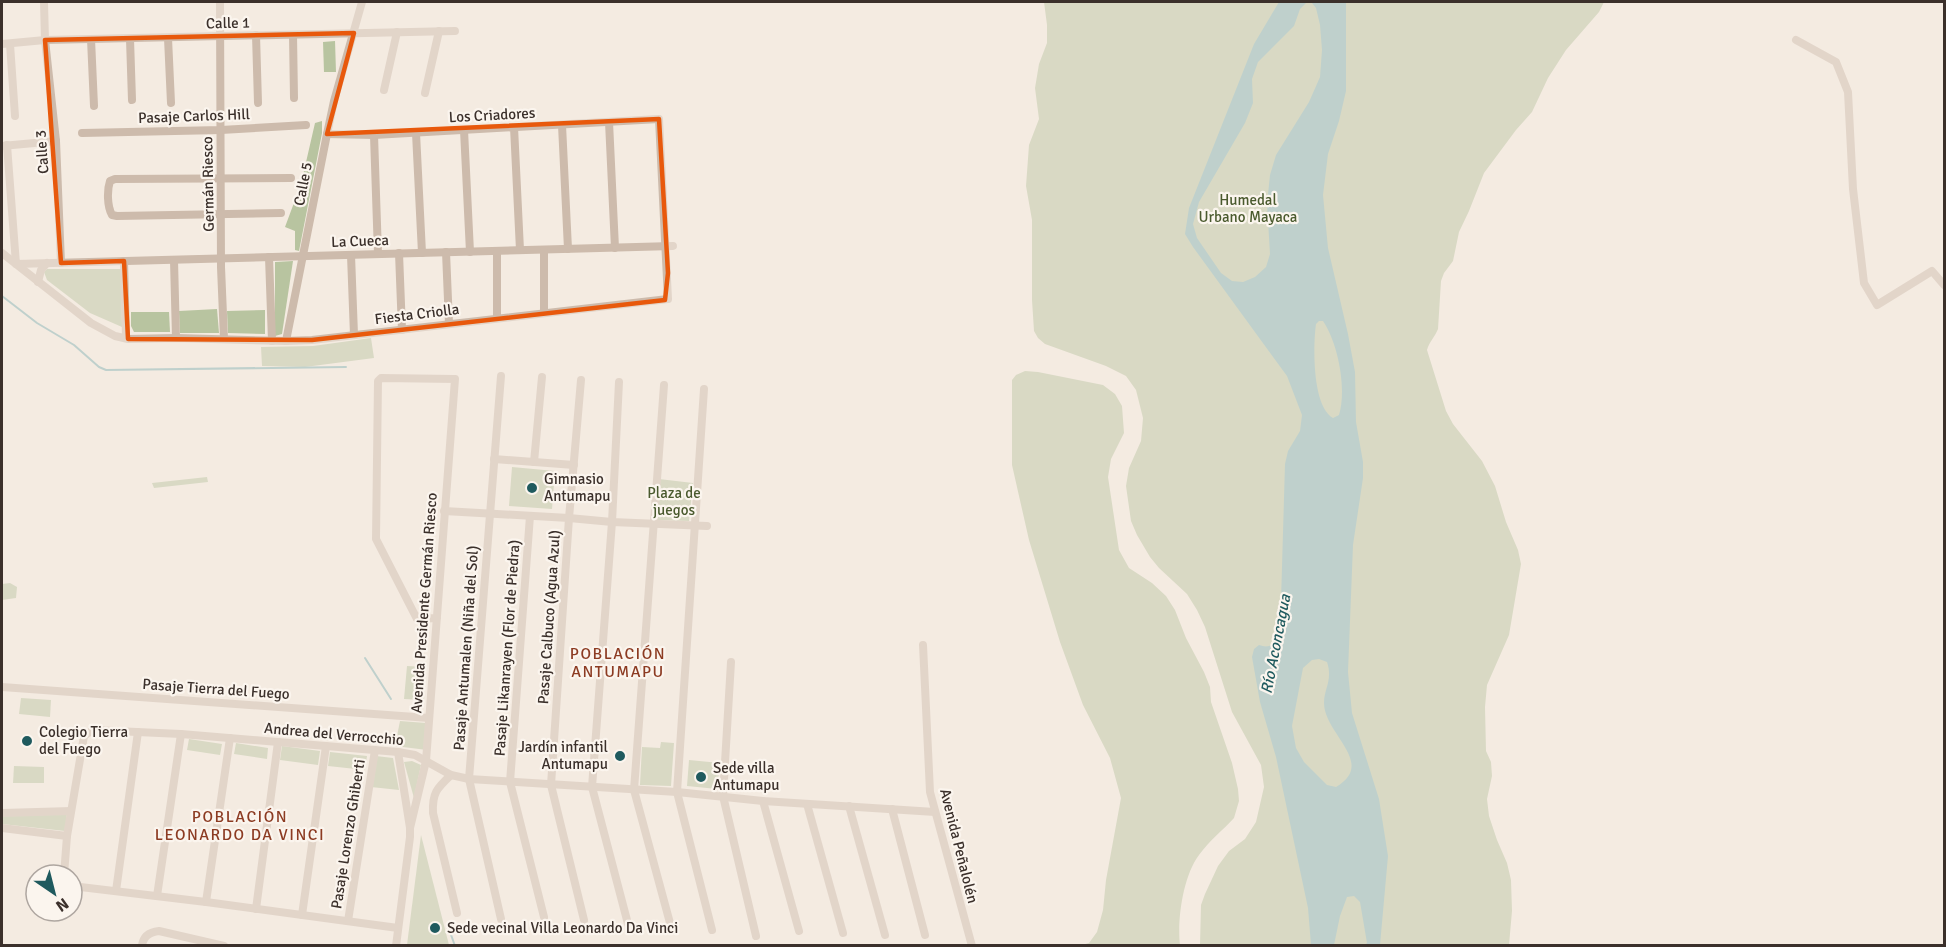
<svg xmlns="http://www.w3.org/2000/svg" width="1946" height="947" font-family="Signika,sans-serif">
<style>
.green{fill:#b8c4a0}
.water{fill:#7fb0b2;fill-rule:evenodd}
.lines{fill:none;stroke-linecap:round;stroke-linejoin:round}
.stream{stroke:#7fb0b2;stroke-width:2}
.minor{stroke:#cdbbac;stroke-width:8}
.marked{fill:none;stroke:#e8590c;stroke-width:4.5;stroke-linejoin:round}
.poi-dot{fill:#1f5a5e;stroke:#fbf5ee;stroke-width:2}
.labels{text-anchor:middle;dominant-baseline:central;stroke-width:4.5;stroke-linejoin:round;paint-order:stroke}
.street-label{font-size:15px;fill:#3b302b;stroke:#fbf5ee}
.park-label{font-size:15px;fill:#4a5a2e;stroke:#fbf5ee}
.poi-label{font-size:15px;fill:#3b302b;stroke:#fbf5ee;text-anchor:start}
.water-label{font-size:16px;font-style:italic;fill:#1f5a5e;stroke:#fbf5ee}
.neighbourhood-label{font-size:16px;letter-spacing:1.5px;fill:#8c3b22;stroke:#fbf5ee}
</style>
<rect width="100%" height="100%" fill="#f4ebe1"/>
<g class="green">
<path d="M1044 2H1604L1599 12 1566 50 1548 78 1532 112 1516 130 1484 173 1469 211 1459 232 1453 261 1444 273 1441 281 1438 329C1435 337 1429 342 1427 350L1446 411 1453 424 1482 461 1495 486 1506 522 1518 550 1521 564 1509 635 1487 685 1485 707 1486 751 1491 762 1492 776 1487 799 1489 816 1497 840 1507 863 1511 880 1512 911 1509 945H1200L1201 905 1205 894 1218 866 1229 851 1245 839 1256 822 1264 787 1261 765 1232 712 1205 627 1197 610 1187 594 1159 568 1150 557 1137 535 1131 521 1126 486 1129 468 1141 441 1143 418 1136 390 1126 376 1106 366 1045 344 1038 338 1034 331 1032 300V220L1026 186 1029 145 1039 119 1035 88 1039 64 1047 43V25Z"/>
<polygon points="335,41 336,72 324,72 323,42"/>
<polygon points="322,121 322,133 299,251 295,250 295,231 285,227 301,184 315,123"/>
<polygon points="293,261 282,334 275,336 275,262"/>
<polygon points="47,269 121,269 122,327 90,313 47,280 44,272"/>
<polygon points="217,309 219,333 180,333 179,311"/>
<polygon points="265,310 265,334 228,333 227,311"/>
<polygon points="131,312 169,312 170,332 134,332 131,326"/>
<polygon points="371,338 374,358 305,367 262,366 261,347 313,346"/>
<path d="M1025 371 1038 372 1103 385 1115 394 1122 406 1124 433 1111 459 1108 477 1119 550 1129 568 1152 583 1166 596 1175 610 1186 638 1204 672 1210 687 1211 702 1232 763 1238 789 1239 801 1234 818C1223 830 1209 841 1199 855 1183 876 1177 920 1180 945H1082L1089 943 1097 932 1103 910 1106 880 1121 798 1110 758 1083 705 1060 642 1029 540 1012 465V380L1016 375Z"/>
<polygon points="512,467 555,471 552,509 509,506"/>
<polygon points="207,477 208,482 154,488 152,483"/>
<polygon points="659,479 693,483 689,521 655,520"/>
<polygon points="10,583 17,587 16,598 2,600 2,584"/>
<polygon points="407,666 426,667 424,700 404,699"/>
<polygon points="21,698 51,700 50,717 19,714"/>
<polygon points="400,721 426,723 427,750 395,746"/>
<polygon points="189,739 222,744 220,755 187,750"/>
<polygon points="661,742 674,743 671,786 640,785 642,747 660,748"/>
<polygon points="236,743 268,748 267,759 234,754"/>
<polygon points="282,746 320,751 318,765 280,760"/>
<polygon points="330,752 367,756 365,770 328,766"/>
<polygon points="376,756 393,758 399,790 371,787"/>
<polygon points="689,760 720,763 717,789 687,786"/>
<polygon points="412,761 421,765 414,798 404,762"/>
<polygon points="14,766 44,767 44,783 13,783"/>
<polygon points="67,814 65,831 2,824 2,816"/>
<polygon points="421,835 449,945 407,945"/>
</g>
<path class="water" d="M1279 2H1346V91L1339 121 1328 154 1323 195 1328 248 1348 334 1355 372 1356 422 1363 462V478L1353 545 1348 672 1352 713 1379 799 1388 856 1380 945H1365L1367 943 1360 902 1354 896 1347 897 1340 916 1334 945H1311L1308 908 1276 757 1260 702 1252 657 1254 649 1259 645C1270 649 1274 644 1280 635L1285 464 1288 451 1300 431 1302 415 1287 376 1193 247 1185 234 1189 208 1254 44ZM1306 3H1312L1316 8 1320 25 1322 50 1320 77 1309 102 1276 155 1270 175 1267 204 1270 254 1266 267 1255 277 1243 282 1232 281 1221 273 1197 238 1193 224 1199 202 1245 123 1253 103 1252 79 1258 62 1294 26 1300 9ZM1319 321H1323C1338 343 1347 389 1339 415L1333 418C1312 406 1313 346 1316 324ZM1319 659 1327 662C1333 680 1324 688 1324 703 1324 734 1377 763 1336 787L1327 785 1304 762 1296 748 1292 726 1303 668 1312 660Z"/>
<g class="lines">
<g class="stream">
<polyline points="2,296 37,323 74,345 99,367 106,370 346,367"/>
<polyline points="365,658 391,699"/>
<polyline points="450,932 455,946"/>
</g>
<g class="minor">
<polyline points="44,2 45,40 56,141 61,263"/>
<polyline points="220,2 221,267 224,339"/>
<polyline points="256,35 258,103"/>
<polyline points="293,35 294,98"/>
<polyline points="168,38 171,103"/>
<polyline points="91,39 94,106"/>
<polyline points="130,39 132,100"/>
<polyline points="1796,40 1836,62 1848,92 1853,189 1864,283 1877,305 1932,271 1944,285"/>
<polyline points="2,44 45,40 455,31"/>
<polyline points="10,44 15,116"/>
<polyline points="384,90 397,32"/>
<polyline points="425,93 439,31"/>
<polyline points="609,122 615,248"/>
<polyline points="562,125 568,249"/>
<polyline points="514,127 520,250"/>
<polyline points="464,130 470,252"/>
<polyline points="82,133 221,130 306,125"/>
<polyline points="416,133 422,253"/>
<polyline points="374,135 378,254"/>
<polyline points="7,145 16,264 673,246"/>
<polyline points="2,146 56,141"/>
<path d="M281 213 117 216 112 215C107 206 107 190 110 181L115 179 291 178"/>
<polyline points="497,251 497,318"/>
<polyline points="446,252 449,324"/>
<polyline points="2,253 91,323 115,336 128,339 176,338 286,341 312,340 668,299 659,119 374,135 327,134"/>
<polyline points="399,253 402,330"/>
<polyline points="351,255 354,335"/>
<polyline points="269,257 272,341"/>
<polyline points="174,260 176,338"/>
<polyline points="124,261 126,338"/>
<polyline points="38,282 41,270 47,263"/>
<polyline points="544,313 544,250"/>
<polyline points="286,341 327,134 334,101 362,2"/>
<polyline points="501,376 469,779 501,919"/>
<polyline points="581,380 569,518 551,785 584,920"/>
<polyline points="619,382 612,522 592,787 628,924"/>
<polyline points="664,385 634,790 670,923"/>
<polyline points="704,389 677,792 712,930"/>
<polyline points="494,459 574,465"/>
<polyline points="534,462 542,377"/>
<polyline points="444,511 569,518 612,522 707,526"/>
<polyline points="530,516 510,782 544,917"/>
<polyline points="923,645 930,792 972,946"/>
<polyline points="731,662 723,796 756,936"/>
<polyline points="2,687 429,718"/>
<path d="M451 775C437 788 432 793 433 813L457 913"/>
<polyline points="763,801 799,931"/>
<polyline points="807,804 843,933"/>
<polyline points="849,806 885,935"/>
<polyline points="892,809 925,935"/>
<polyline points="2,813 71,811"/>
<polyline points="2,828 67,836"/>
<polyline points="410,828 426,761 455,379 381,378 378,381 376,539 417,619 437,618"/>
<polyline points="64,875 67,836 84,736 93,730 181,734 398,752 415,755 451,775 469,779 677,792 763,801 935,812"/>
<polyline points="72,886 206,902 398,928"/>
<polyline points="116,891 138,732"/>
<polyline points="157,896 181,734"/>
<polyline points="206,902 230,738"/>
<polyline points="256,909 278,742"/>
<polyline points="302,915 326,746"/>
<polyline points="348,921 375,750"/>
<path d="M142 946C143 936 150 932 159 931L224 946"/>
<polyline points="396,946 410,837 410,828 398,752"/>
</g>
</g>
<path d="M0 0H1946V947H0ZM354 33 327 134 659 119 668 273 665 300 312 340 128 339 124 261 61 263 45 40Z" fill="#f4ebe1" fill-opacity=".55" fill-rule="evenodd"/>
<path class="marked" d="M354 33 327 134 659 119 668 273 665 300 312 340 128 339 124 261 61 263 45 40Z"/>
<g class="poi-dot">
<circle cx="532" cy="488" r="6"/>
<circle cx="27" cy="741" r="6"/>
<circle cx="620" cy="756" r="6"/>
<circle cx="701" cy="777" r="6"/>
<circle cx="435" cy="928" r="6"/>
</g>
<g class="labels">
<g class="street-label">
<text transform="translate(228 23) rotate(-1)">Calle 1</text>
<text transform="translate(492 115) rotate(-3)">Los Criadores</text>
<text transform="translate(194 116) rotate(-2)">Pasaje Carlos Hill</text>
<text transform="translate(42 152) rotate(-94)">Calle 3</text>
<text transform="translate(208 184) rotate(-91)">Germán Riesco</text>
<text transform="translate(303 184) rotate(-79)">Calle 5</text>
<text transform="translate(360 241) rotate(-2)">La Cueca</text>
<text transform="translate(417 314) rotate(-7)">Fiesta Criolla</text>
<text transform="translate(424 603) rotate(-86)">Avenida Presidente Germán Riesco</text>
<text transform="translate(549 617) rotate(-86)">Pasaje Calbuco (Agua Azul)</text>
<text transform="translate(466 648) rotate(-86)">Pasaje Antumalen (Niña del Sol)</text>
<text transform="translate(507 648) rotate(-86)">Pasaje Likanrayen (Flor de Piedra)</text>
<text transform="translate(216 689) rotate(4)">Pasaje Tierra del Fuego</text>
<text transform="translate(334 734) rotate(5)">Andrea del Verrocchio</text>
<text transform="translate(348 834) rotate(-81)">Pasaje Lorenzo Ghiberti</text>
<text transform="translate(959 846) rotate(76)">Avenida Peñalolén</text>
</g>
<g class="park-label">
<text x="1248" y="200">Humedal<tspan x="1248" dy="17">Urbano Mayaca</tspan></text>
<text x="674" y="493">Plaza de<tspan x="674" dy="17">juegos</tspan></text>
</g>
<g class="poi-label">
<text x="544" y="479">Gimnasio<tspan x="544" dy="17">Antumapu</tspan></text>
<text x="39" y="732">Colegio Tierra<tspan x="39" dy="17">del Fuego</tspan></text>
<text x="608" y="747" text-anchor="end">Jardín infantil<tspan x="608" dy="17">Antumapu</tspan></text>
<text x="713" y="768">Sede villa<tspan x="713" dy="17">Antumapu</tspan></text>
<text x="447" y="928">Sede vecinal Villa Leonardo Da Vinci</text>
</g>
<g class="water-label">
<text transform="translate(1276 644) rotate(-79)">Río Aconcagua</text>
</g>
<g class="neighbourhood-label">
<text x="618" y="654">POBLACIÓN<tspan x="618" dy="18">ANTUMAPU</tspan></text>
<text x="240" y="817">POBLACIÓN<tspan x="240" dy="18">LEONARDO DA VINCI</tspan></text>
</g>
</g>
<rect width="1946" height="947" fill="none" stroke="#3b302b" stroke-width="6"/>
<g transform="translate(54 893) rotate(145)"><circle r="28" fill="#fbf5ee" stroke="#aea6a0" stroke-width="1.5"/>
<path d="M0-4.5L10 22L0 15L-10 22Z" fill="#1f5a5e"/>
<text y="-9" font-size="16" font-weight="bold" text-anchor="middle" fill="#3b302b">N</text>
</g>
</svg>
